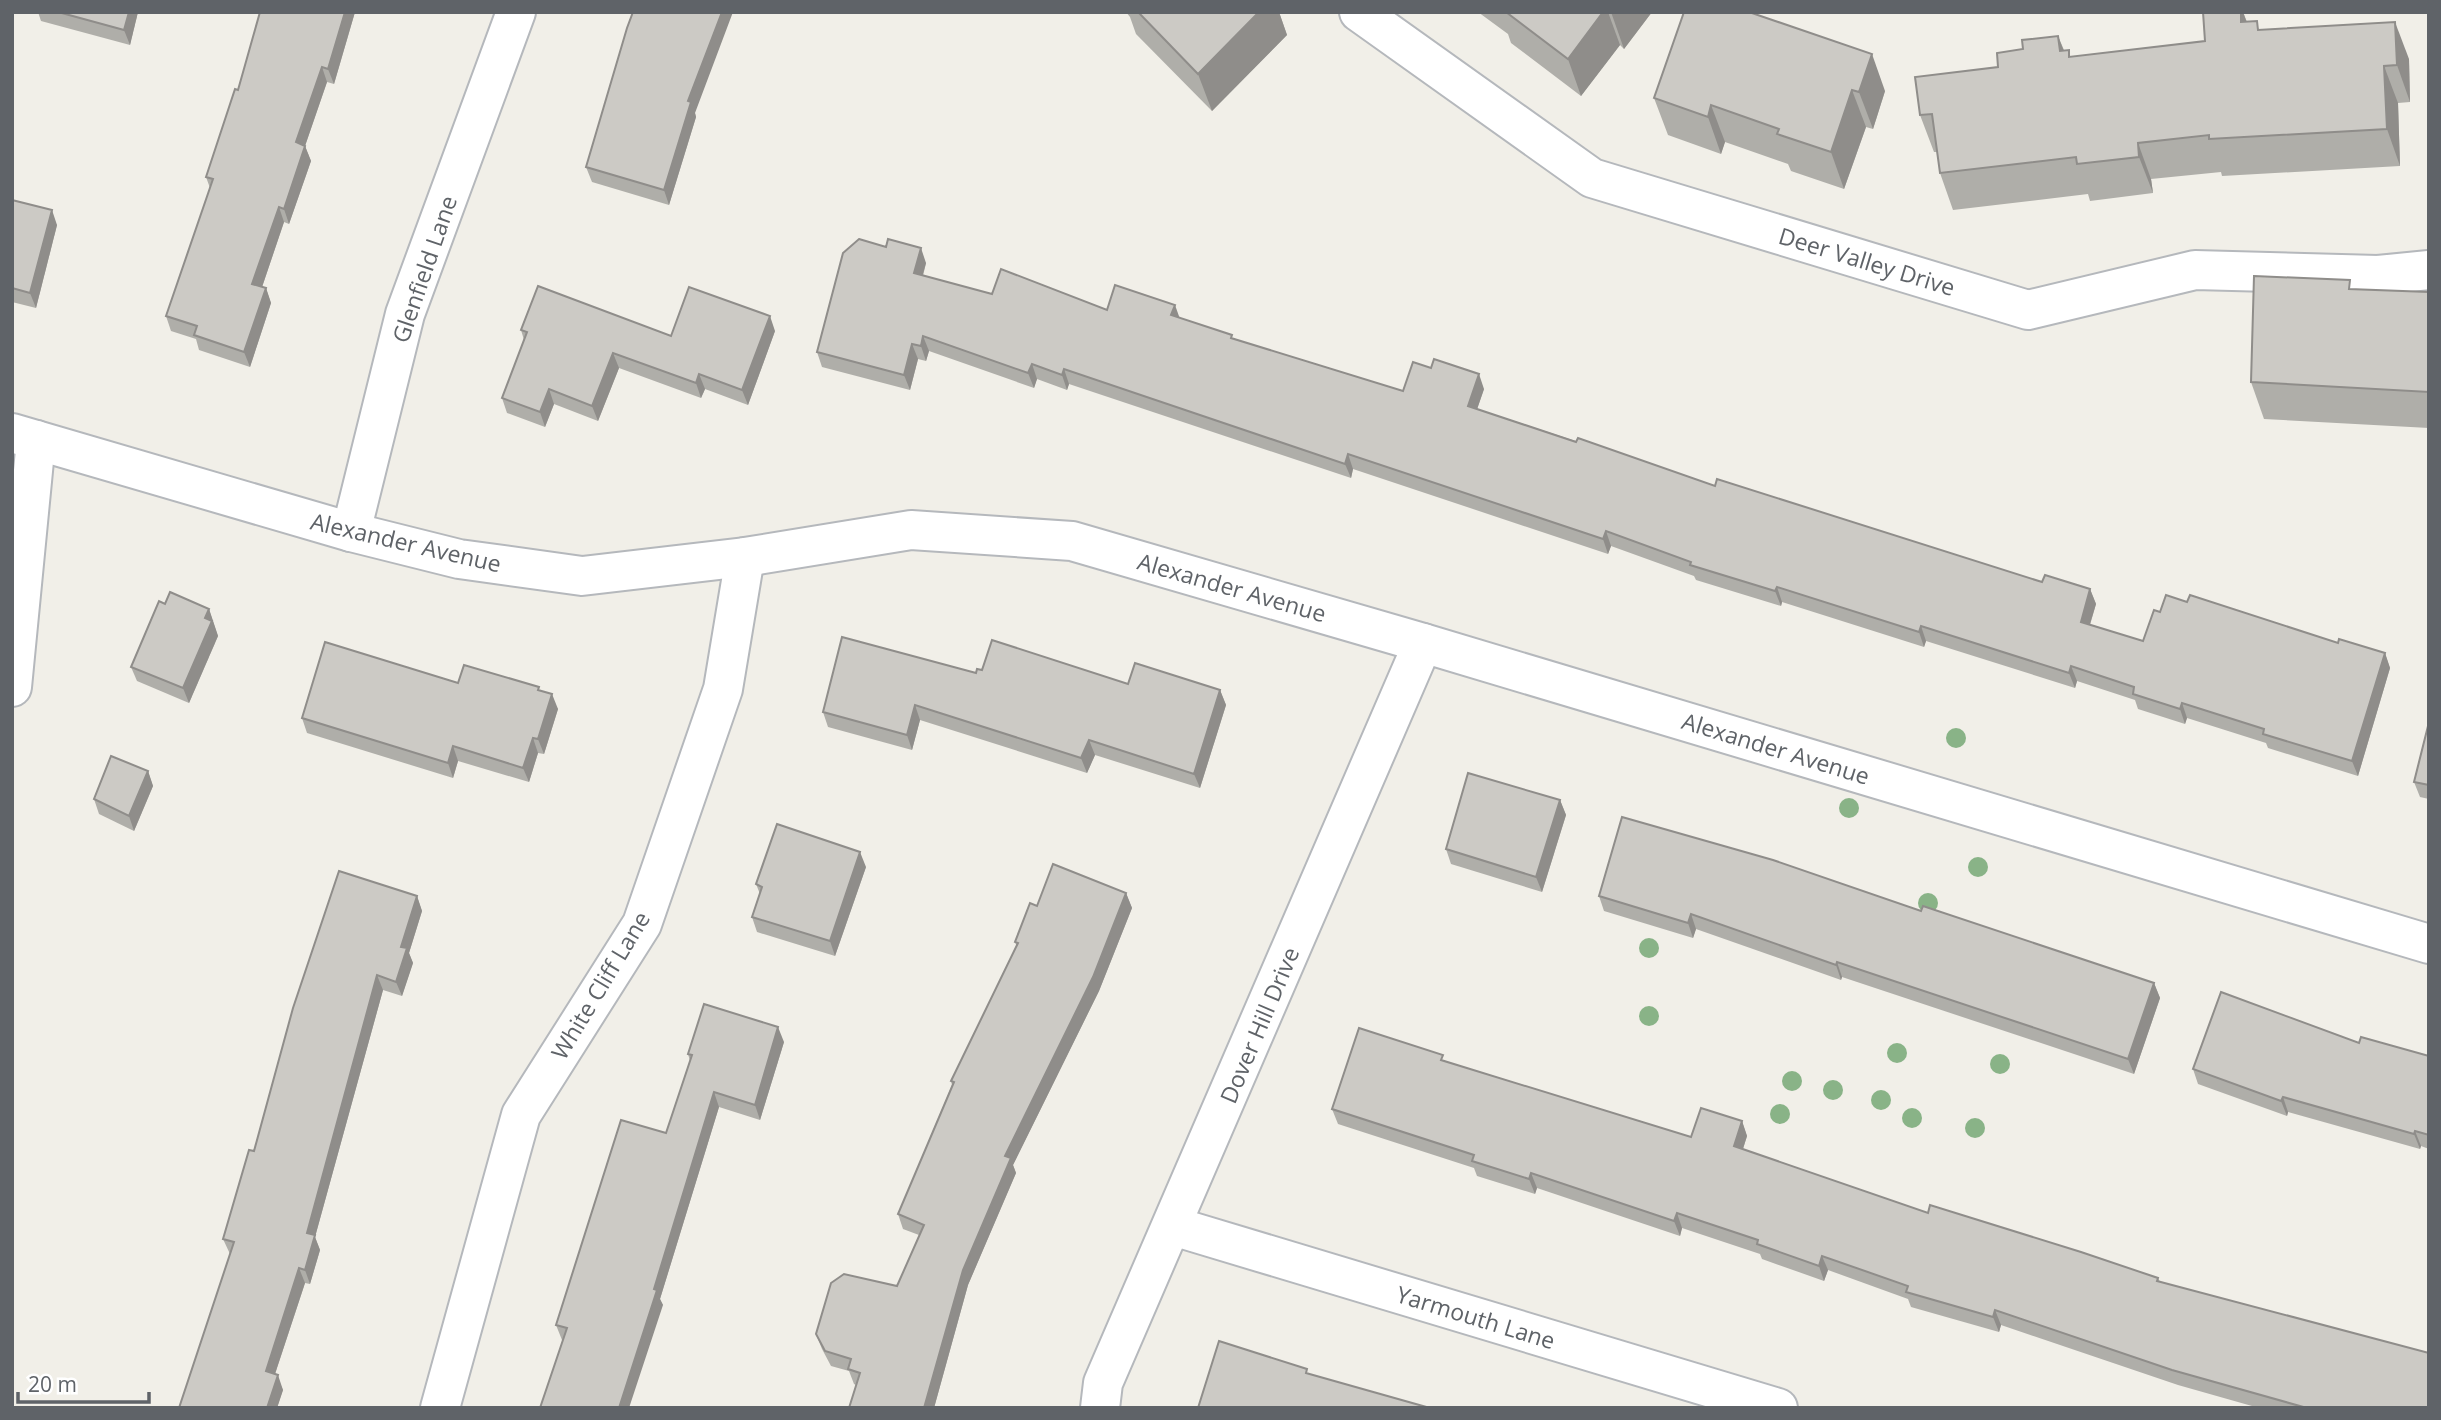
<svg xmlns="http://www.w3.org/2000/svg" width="2441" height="1420" font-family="'Open Sans',sans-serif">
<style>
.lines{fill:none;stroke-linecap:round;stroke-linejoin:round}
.minor-casing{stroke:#b5b8bc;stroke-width:42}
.minor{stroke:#fff;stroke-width:38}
.tree{fill:#89b387}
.wall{fill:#afaea9}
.shaded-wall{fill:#8f8d8a}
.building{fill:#cccac5;stroke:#8f8d8a;stroke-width:2}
.labels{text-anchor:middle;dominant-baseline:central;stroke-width:5;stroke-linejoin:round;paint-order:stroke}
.street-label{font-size:23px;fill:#5f6368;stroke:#fff}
</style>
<rect width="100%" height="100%" fill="#f1efe8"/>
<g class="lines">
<g class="minor-casing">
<g id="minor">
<polyline points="1359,12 1592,178 2028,310 2195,270 2378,275 2429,270"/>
<polyline points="12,433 351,532 459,559 582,576 745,557 911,530 1072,541 1423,643 2429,944"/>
<polyline points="351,532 405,314 516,12"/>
<polyline points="12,687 36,440"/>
<polyline points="1173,1226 1778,1408"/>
<polyline points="440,1408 521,1115 642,924 723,689 745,557"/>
<polyline points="1100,1408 1103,1383 1423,643"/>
</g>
</g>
<use href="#minor" class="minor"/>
</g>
<g class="tree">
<circle cx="1956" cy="738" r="10"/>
<circle cx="1849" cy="808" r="10"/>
<circle cx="1978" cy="867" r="10"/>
<circle cx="1928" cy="903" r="10"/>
<circle cx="1649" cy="948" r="10"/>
<circle cx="1649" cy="1016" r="10"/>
<circle cx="1897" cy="1053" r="10"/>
<circle cx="2000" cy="1064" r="10"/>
<circle cx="1792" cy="1081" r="10"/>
<circle cx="1833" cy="1090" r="10"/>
<circle cx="1881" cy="1100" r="10"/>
<circle cx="1780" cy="1114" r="10"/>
<circle cx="1912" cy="1118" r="10"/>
<circle cx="1975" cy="1128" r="10"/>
</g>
<g class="wall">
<polygon points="38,12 138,12 130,45 41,21"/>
<polygon points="260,12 355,12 334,84 327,82 305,146 311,161 289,224 284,222 262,287 266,288 271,303 250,367 199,350 196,339 171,331 166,316 210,188 206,177 238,90"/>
<polygon points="1126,12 1279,12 1287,35 1212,111 1136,34 1130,17"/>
<polygon points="1478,12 1652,12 1624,49 1620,45 1581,96 1511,43 1508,34"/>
<polygon points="1684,12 1885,91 1873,129 1866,127 1844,189 1791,171 1788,164 1725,142 1721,154 1668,135 1654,98"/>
<polygon points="2203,12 2243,12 2247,22 2260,30 2409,59 2410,102 2398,103 2400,166 2222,176 2221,172 2151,179 2153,193 2090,201 2088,194 1953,210 1940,173 1937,152 1934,152 1920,115 1998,67 2023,49 2058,36 2064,50 2071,57 2205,41"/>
<polygon points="695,113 696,117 669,205 592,182 586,167"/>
<polygon points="12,200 57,225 36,308 12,302"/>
<polygon points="886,247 926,263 923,276 992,294 1107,310 1180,318 1233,339 1403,391 1484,389 1477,409 1715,486 2042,582 2090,589 2096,604 2090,625 2143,641 2160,612 2187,602 2338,643 2385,653 2390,668 2358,776 2268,748 2266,743 2187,718 2185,724 2138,709 2135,700 2077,681 2075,688 1926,641 1924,647 1782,602 1781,606 1696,580 1694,576 1611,546 1608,554 1353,469 1351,478 1069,384 1067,390 1037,379 1034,388 929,351 926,361 918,359 910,390 822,367 817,352"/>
<polygon points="2353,289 2429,292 2429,428 2264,419 2251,382"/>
<polygon points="521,330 671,336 775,331 748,405 705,389 701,398 619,368 598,421 554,404 545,427 507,413 502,398 524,340"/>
<polygon points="165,604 209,609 218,636 189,703 137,681 131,667"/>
<polygon points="982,670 1128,684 1220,690 1226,705 1200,788 1095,755 1087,773 920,720 912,750 828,727 823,712"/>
<polygon points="458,683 540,690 558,709 544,754 538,753 529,782 458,761 453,778 307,733 302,718"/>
<polygon points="2429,722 2429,799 2420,797 2414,782"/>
<polygon points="148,771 153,786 134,831 99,814 94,799"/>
<polygon points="1560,800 1566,815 1542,892 1451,864 1446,849"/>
<polygon points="866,867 835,956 757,932 752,917 760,894 756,884"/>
<polygon points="1126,893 1132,908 1099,991 1013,1165 1016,1173 968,1285 934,1408 849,1408 856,1385 854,1384 849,1371 831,1366 822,1349 816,1334 897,1286 919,1235 903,1229 898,1214 952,1085 951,1081 1017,947 1015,942 1037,906"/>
<polygon points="417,896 422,911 409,953 413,963 402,996 383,990 315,1237 320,1250 310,1284 305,1283 275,1374 283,1390 277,1408 230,1254 223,1239 254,1151"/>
<polygon points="1599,896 1921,911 2154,983 2160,998 2134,1074 1842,977 1841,980 1696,929 1693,938 1604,911"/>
<polygon points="784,1042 760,1120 719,1107 660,1299 663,1305 563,1340 562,1340 556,1325 666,1133 690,1061 688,1054"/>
<polygon points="2359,1043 2429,1056 2429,1149 2421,1146 2420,1149 2288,1112 2287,1116 2198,1084 2193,1069"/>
<polygon points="1445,1061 1691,1137 1742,1121 1747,1136 1743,1149 1928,1213 2158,1278 2160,1282 2429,1408 2259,1408 2178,1385 2001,1325 1999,1332 1911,1307 1908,1299 1828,1270 1824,1281 1762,1259 1760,1254 1682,1228 1680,1236 1537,1188 1535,1194 1477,1176 1474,1168 1338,1124 1332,1109"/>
</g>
<g class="shaded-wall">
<polygon points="129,12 138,12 130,45 124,30"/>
<polygon points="345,12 355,12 334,84 328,69"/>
<polygon points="722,12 733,12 695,113 696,117 669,205 664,190 688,101"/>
<polygon points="1259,12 1279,12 1287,35 1212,111 1198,74"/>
<polygon points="1603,12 1608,12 1620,45 1581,96 1568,59"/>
<polygon points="1611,12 1652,12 1624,49"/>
<polygon points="2241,12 2243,12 2254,42 2241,22"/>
<polygon points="2395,22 2409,59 2410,102 2397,65"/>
<polygon points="2058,36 2072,72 2060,51"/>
<polygon points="1872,54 1885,91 1873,129 1859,92"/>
<polygon points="2384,66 2398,103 2400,166 2387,129"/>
<polygon points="322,67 327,82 305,146 311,161 289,224 284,209 296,142"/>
<polygon points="1852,90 1866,127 1844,189 1831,152"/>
<polygon points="1711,105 1725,142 1721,154 1708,117"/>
<polygon points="2138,143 2151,179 2153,193 2139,157"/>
<polygon points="279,207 284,222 258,299 252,284"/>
<polygon points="52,210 57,225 36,308 30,293"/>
<polygon points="921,248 926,263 919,288 914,273"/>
<polygon points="266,288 271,303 250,367 244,352"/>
<polygon points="1175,305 1180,319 1171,315"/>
<polygon points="770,316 775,331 748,405 742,390"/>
<polygon points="923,336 929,351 926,361 921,346"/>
<polygon points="912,344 918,359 910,390 904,375"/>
<polygon points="613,353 619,368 598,421 592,406"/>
<polygon points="1032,364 1037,379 1034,388 1028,373"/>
<polygon points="1064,369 1069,384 1067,390 1062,375"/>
<polygon points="699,374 705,389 701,398 696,383"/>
<polygon points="1479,374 1484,389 1473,421 1468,406"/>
<polygon points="549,389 554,404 545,427 540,412"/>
<polygon points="1348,454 1353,469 1351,478 1345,464"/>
<polygon points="1606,531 1611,546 1608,554 1603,539"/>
<polygon points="1777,587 1782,602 1781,606 1775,591"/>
<polygon points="2090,589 2096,604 2086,637 2081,622"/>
<polygon points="209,609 218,636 189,703 183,688 205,618"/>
<polygon points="1921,626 1926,641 1924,647 1919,632"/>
<polygon points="2385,653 2390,668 2358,776 2352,761"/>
<polygon points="2071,666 2077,681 2075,688 2069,673"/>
<polygon points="1220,690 1226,705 1200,788 1194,774"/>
<polygon points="552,694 558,709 544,754 538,739"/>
<polygon points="2182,703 2187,718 2185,724 2180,709"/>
<polygon points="915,705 920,720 912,750 907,735"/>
<polygon points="533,738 538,753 529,782 523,768"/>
<polygon points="1089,740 1095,755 1087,773 1081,758"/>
<polygon points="453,746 458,761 453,778 448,763"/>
<polygon points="148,771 153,786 134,831 129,816"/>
<polygon points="1560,800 1566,815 1542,892 1536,877"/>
<polygon points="860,852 866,867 835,956 830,941"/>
<polygon points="1126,893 1132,908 1099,991 1013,1165 1016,1173 968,1285 934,1408 924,1408 963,1270 1005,1156"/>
<polygon points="417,896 422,911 409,953 413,963 402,996 396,982 401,947"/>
<polygon points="1691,914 1696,929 1693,938 1688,923"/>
<polygon points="1837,962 1842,977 1841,980 1836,965"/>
<polygon points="377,975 383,990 315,1237 320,1250 310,1284 305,1270 307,1233"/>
<polygon points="2154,983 2160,998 2134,1074 2128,1059"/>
<polygon points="778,1027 784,1042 760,1120 755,1105"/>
<polygon points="714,1092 719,1107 660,1299 663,1305 629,1408 619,1408 654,1289"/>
<polygon points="2283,1097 2288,1112 2287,1116 2281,1101"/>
<polygon points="1742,1121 1747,1136 1739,1161 1734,1146"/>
<polygon points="2415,1131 2421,1146 2420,1149 2414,1134"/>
<polygon points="1531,1173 1537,1188 1535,1194 1529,1179"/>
<polygon points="1677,1213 1682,1228 1680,1236 1674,1221"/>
<polygon points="1822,1256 1828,1270 1824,1281 1819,1266"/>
<polygon points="299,1268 305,1283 271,1386 266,1371"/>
<polygon points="1995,1310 2001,1325 1999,1332 1993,1317"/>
<polygon points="278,1375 283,1390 277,1408 267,1408"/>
</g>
<g class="building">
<polygon points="58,12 129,12 124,30"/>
<polygon points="260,12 345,12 328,69 322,67 296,142 305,146 284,209 279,207 252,284 266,288 244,352 194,335 197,326 166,316 213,179 206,177 235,89 238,90"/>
<polygon points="633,12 722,12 688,101 691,102 664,190 586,167 627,28"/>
<polygon points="1138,12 1259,12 1198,74"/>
<polygon points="1506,12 1603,12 1568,59"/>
<polygon points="1684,12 1749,12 1872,54 1859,92 1852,90 1831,152 1777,134 1779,129 1711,105 1708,117 1654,98"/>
<polygon points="2203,12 2241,12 2241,22 2257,21 2258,30 2395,22 2397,65 2384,66 2387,129 2209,139 2209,135 2138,143 2139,157 2077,164 2076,157 1940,173 1932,114 1920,115 1915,77 1998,67 1997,53 2023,49 2022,40 2058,36 2060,51 2069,50 2069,57 2205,41"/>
<polygon points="12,200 52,210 30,293 12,288"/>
<polygon points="859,239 886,247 888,239 921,248 914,273 992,294 1001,269 1107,310 1115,285 1175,305 1171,315 1232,335 1231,338 1403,391 1413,362 1431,368 1434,359 1479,374 1468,406 1576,442 1578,438 1715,486 1717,479 2042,582 2045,575 2090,589 2081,622 2143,641 2154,610 2160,612 2166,595 2187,602 2190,595 2338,643 2339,639 2385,653 2352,761 2263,734 2264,729 2182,703 2180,709 2133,694 2134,687 2071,666 2069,673 1921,626 1919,632 1777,587 1775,591 1690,565 1691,562 1606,531 1603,539 1348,454 1345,464 1064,369 1062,375 1032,364 1028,373 923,336 921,346 912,344 904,375 817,352 843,253"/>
<polygon points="2254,276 2350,280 2349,289 2429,292 2429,392 2251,382"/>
<polygon points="538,286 671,336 689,287 770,316 742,390 699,374 696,383 613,353 592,406 549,389 540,412 502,398 527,332 521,330"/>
<polygon points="170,592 209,609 205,618 212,621 183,688 131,667 159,601 165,604"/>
<polygon points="842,637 976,673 977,669 982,670 992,640 1128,684 1135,663 1220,690 1194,774 1089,740 1081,758 915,705 907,735 823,712"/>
<polygon points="325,642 458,683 464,665 539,687 538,690 552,694 538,739 533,738 523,768 453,746 448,763 302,718"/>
<polygon points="2429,722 2429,785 2414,782"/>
<polygon points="111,756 148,771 129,816 94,799"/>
<polygon points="1468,773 1560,800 1536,877 1446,849"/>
<polygon points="1622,817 1773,860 1921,911 1923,906 2154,983 2128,1059 1837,962 1836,965 1691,914 1688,923 1599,896"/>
<polygon points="777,824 860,852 830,941 752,917 762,887 756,884"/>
<polygon points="1053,864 1126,893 1093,977 1005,1156 1011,1158 963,1270 924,1408 849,1408 860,1373 848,1369 851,1359 825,1351 816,1334 831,1283 844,1274 897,1286 924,1225 898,1214 954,1082 951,1081 1018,943 1015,942 1030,903 1037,906"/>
<polygon points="339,871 417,896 401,947 407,948 396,982 377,975 307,1233 315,1235 305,1270 299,1268 266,1371 278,1375 267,1408 179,1408 234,1242 223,1239 249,1150 254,1151 293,1008"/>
<polygon points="2221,992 2359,1043 2361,1037 2429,1056 2429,1135 2415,1131 2414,1134 2283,1097 2281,1101 2193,1069"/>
<polygon points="704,1004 778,1027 755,1105 714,1092 654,1289 657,1290 619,1408 540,1408 567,1328 556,1325 621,1120 666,1133 692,1055 688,1054"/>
<polygon points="1359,1028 1443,1055 1441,1060 1691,1137 1701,1108 1742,1121 1734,1146 1928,1213 1930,1205 2081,1252 2158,1278 2157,1281 2429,1353 2429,1408 2307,1408 2172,1370 1995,1310 1993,1317 1906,1292 1908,1286 1822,1256 1819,1266 1757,1244 1758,1240 1677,1213 1674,1221 1531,1173 1529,1179 1472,1161 1474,1155 1332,1109"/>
<polygon points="1219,1341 1307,1369 1306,1373 1430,1408 1198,1408"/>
</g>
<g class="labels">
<g class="street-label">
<text transform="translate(1867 261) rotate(17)">Deer Valley Drive</text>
<text transform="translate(424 269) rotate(-71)">Glenfield Lane</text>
<text transform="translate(406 542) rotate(13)">Alexander Avenue</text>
<text transform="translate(1232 587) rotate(16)">Alexander Avenue</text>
<text transform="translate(1776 748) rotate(17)">Alexander Avenue</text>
<text transform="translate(600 985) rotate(-59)">White Cliff Lane</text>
<text transform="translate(1259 1025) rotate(-67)">Dover Hill Drive</text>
<text transform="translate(1476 1317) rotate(17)">Yarmouth Lane</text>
</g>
</g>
<rect width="2441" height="1420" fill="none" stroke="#5f6368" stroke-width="28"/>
<path d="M18 1392v10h131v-10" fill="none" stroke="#5f6368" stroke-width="3.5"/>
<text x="28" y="1392" font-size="21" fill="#5f6368" stroke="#ffffff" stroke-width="5" paint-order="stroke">20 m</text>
</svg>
